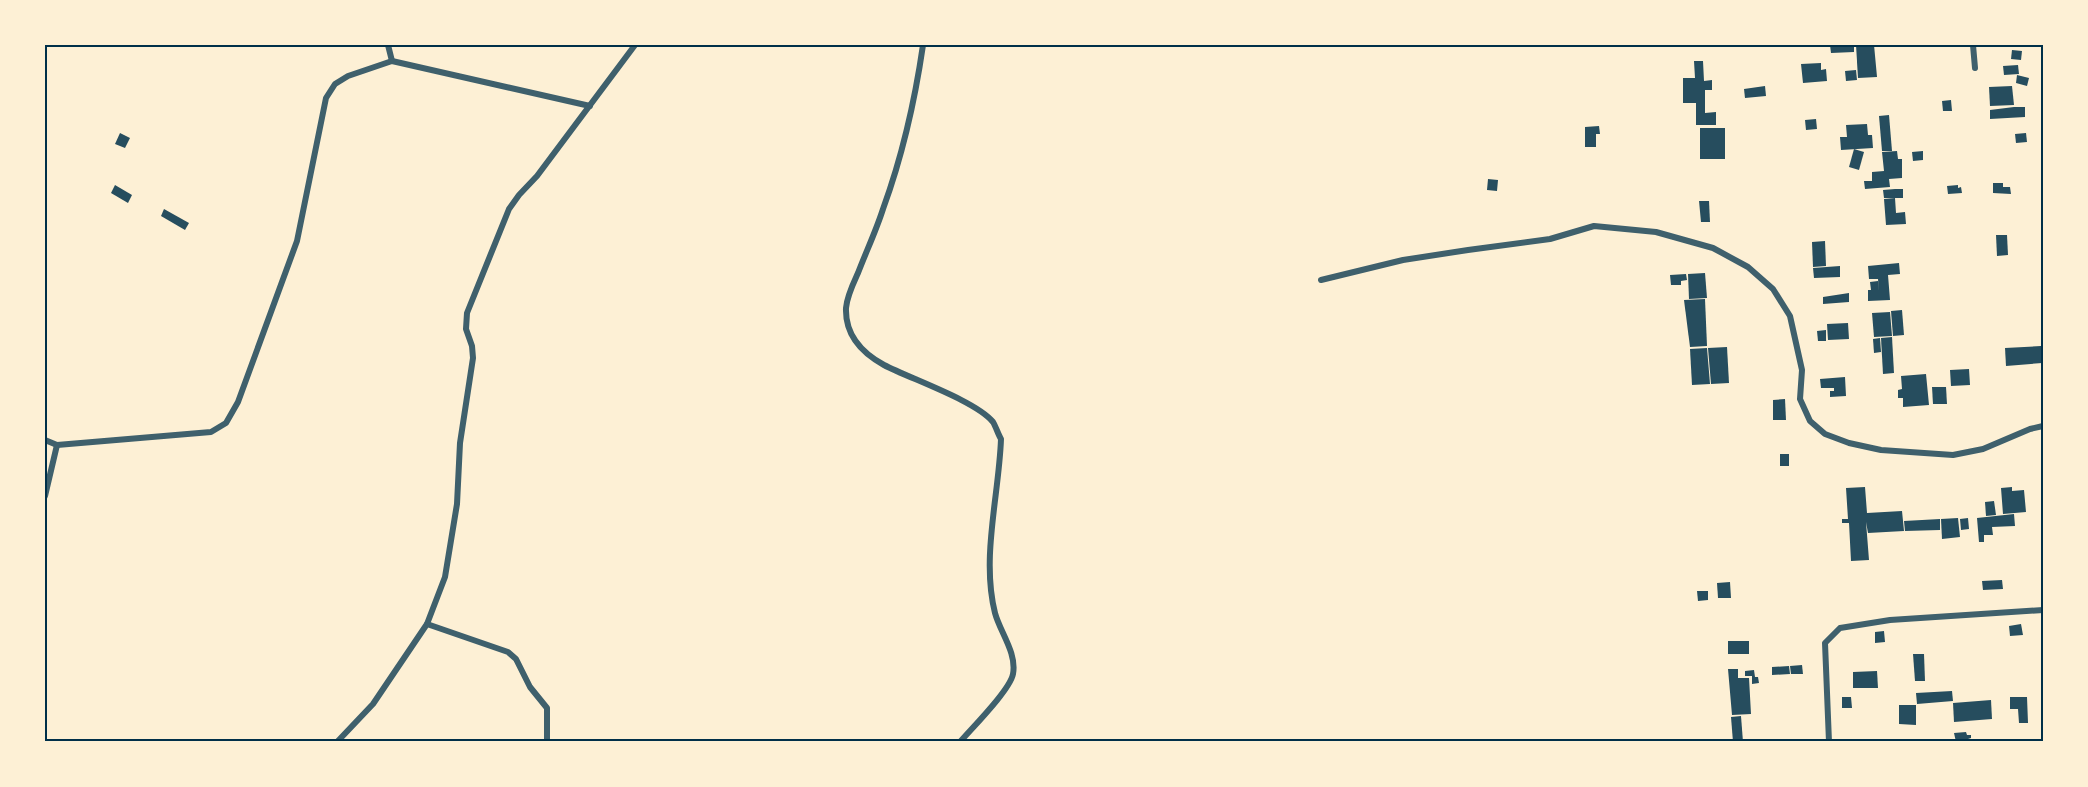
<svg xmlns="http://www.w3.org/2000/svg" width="2088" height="787" font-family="Georgia,serif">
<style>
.building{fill:#264d5e}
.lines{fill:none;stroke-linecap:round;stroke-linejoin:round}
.minor{stroke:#3f606c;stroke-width:6}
.neatline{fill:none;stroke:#003049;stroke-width:2}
</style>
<rect width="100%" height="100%" fill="#fdf0d5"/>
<g class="building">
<polygon points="1830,45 1854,45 1854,52 1831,53"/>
<polygon points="1856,45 1874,45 1877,77 1858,78"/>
<polygon points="2012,50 2022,51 2021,60 2011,59"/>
<polygon points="1694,61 1703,61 1704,81 1712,80 1712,90 1705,90 1705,113 1716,112 1716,125 1696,125 1696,103 1683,103 1683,78 1695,78"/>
<polygon points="1821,63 1821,70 1826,69 1827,81 1803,83 1801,64"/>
<polygon points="2018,65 2019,74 2004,75 2003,66"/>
<polygon points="1856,70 1857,80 1846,81 1845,71"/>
<polygon points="2017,75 2029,78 2027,86 2016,83"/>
<polygon points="1765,86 1766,96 1745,98 1744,89"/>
<polygon points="2012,86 2014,105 1990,106 1989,87"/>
<polygon points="1951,100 1952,111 1943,111 1942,101"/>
<polygon points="2014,107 2025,107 2025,117 1990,119 1990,110"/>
<polygon points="1889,115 1892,151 1882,151 1879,116"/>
<polygon points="1816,119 1817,129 1806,130 1805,120"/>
<polygon points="1867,124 1868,135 1872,135 1873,148 1841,150 1840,137 1847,137 1846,125"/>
<polygon points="1599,126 1600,134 1596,134 1596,147 1585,147 1585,127"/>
<rect x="1700" y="128" width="25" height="31"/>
<polygon points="120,133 130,138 125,148 115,144"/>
<polygon points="2026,133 2027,142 2016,143 2015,134"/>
<polygon points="1854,149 1864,152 1859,170 1849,167"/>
<polygon points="1897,151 1898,159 1902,159 1902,178 1889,179 1890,187 1865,189 1864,181 1872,181 1872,172 1884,171 1882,152"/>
<polygon points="1923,151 1923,160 1913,161 1912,152"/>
<polygon points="1488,179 1498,180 1497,191 1487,190"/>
<polygon points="1993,183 2003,183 2003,187 2010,187 2011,194 1993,193"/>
<polygon points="115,185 132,195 128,203 111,193"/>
<polygon points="1958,185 1958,188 1961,187 1962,193 1948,194 1947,186"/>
<polygon points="1895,189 1903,189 1903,198 1884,198 1883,190"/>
<polygon points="1895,198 1896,213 1905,212 1906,224 1886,225 1884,199"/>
<polygon points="1699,201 1709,201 1710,222 1701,222"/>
<polygon points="164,209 189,223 185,230 161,216"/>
<polygon points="1996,235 2007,235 2008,255 1997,256"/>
<polygon points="1825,241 1826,266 1813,267 1812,242"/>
<polygon points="1899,263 1900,274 1888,275 1890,300 1868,301 1868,290 1871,290 1870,282 1878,281 1879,292 1878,279 1869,279 1868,266"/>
<polygon points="1840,266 1840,277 1814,278 1813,268"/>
<polygon points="1705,273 1707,298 1689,299 1688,274"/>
<polygon points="1686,274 1687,280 1681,281 1681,285 1671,285 1670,275"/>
<polygon points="1849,293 1849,302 1823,304 1823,297"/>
<polygon points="1705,299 1707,346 1690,347 1684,300"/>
<polygon points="1902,310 1904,335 1893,336 1891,311"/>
<polygon points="1890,312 1892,336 1874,337 1872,313"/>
<polygon points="1848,323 1849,339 1828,340 1827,324"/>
<polygon points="1826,330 1826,341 1818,341 1817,331"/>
<polygon points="1892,337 1894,373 1883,374 1881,338"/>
<polygon points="1880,338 1881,352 1874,353 1873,339"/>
<polygon points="2041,346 2042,363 2006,366 2005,348"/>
<polygon points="1727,347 1729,383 1711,384 1708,348"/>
<polygon points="1707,348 1710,384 1692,385 1690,349"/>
<polygon points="1969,369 1970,385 1951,386 1950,370"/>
<polygon points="1926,374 1929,405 1903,407 1903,398 1898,398 1898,390 1902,389 1901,376"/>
<polygon points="1845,377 1846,396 1830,397 1830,391 1834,391 1834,388 1821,388 1820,379"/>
<polygon points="1932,387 1946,387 1947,404 1933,404"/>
<polygon points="1785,399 1786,420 1773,420 1773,400"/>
<rect x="1780" y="454" width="9" height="12"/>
<polygon points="1865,487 1867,513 1902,511 1904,531 1868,533 1866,522 1869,560 1851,561 1849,523 1842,523 1842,519 1848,519 1846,488"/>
<polygon points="2012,487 2012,491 2024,490 2026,512 2003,514 2001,488"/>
<polygon points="1994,501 1996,515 1986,516 1985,502"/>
<polygon points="2014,514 2015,526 1992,527 1993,535 1984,535 1984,542 1979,542 1977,518"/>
<polygon points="1958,518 1960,537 1942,539 1941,519"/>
<polygon points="1968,518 1969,529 1961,530 1960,519"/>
<polygon points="1940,519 1940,530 1905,531 1904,521"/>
<polygon points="2002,580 2003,589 1983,590 1982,581"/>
<polygon points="1730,582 1731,598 1718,598 1717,583"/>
<polygon points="1697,591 1708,591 1708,600 1698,601"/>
<polygon points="2021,624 2023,635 2010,636 2009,626"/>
<polygon points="1884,631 1885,642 1875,643 1875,632"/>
<rect x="1728" y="641" width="21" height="13"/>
<polygon points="1913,654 1924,654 1925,681 1915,681"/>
<polygon points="1802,665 1803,674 1791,674 1790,666"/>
<polygon points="1789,666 1790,674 1772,675 1772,667"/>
<polygon points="1728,669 1738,669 1738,678 1749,678 1751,714 1732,715"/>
<polygon points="1754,670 1755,677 1758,677 1759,683 1752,684 1752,676 1745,676 1745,671"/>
<polygon points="1877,671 1878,688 1853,688 1853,672"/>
<polygon points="1952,691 1953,701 1917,704 1916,693"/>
<polygon points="1842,697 1851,697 1852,708 1842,708"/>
<polygon points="2010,697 2027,697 2028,723 2019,723 2018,709 2010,709"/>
<polygon points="1991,700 1992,719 1954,722 1953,703"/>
<polygon points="1899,705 1916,705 1916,725 1899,724"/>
<polygon points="1741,716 1743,742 1733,742 1731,717"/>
<polygon points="1966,732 1967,735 1971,735 1971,738 1968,739 1968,742 1956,742 1954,733"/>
</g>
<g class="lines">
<g class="minor">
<polyline points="388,45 392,61"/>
<path d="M923 45C915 100 902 157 883 209 876 231 866 252 858 273 853 284 847 296 846 308 845 335 862 353 884 365 911 379 976 401 993 422 996 427 998 434 1001 439 999 495 981 558 995 613 1000 632 1017 653 1013 674 1010 690 972 728 960 742"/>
<polyline points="1973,45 1975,68"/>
<polyline points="1321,280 1403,260 1468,250 1550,239 1594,226 1656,232 1713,248 1748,267 1773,289 1790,316 1802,370 1800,399 1810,421 1825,434 1849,443 1881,450 1953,455 1983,449 2030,429 2043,426"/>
<polyline points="45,440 57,445 211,432 226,423 238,402 297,241 326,98 335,84 348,76 392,61 590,106"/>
<polyline points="45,496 57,445"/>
<polyline points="427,624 508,652 516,659 530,687 547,708 547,742"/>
<polyline points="337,742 373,704 427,624 445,577 457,504 460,443 473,358 472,346 466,329 467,313 509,209 519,195 537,176 635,45"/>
<polyline points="1829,742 1825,643 1840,628 1890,620 2043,610"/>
</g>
</g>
<rect width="2088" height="787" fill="none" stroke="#fdf0d5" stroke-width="93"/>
<rect x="46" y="46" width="1996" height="694" class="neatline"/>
</svg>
